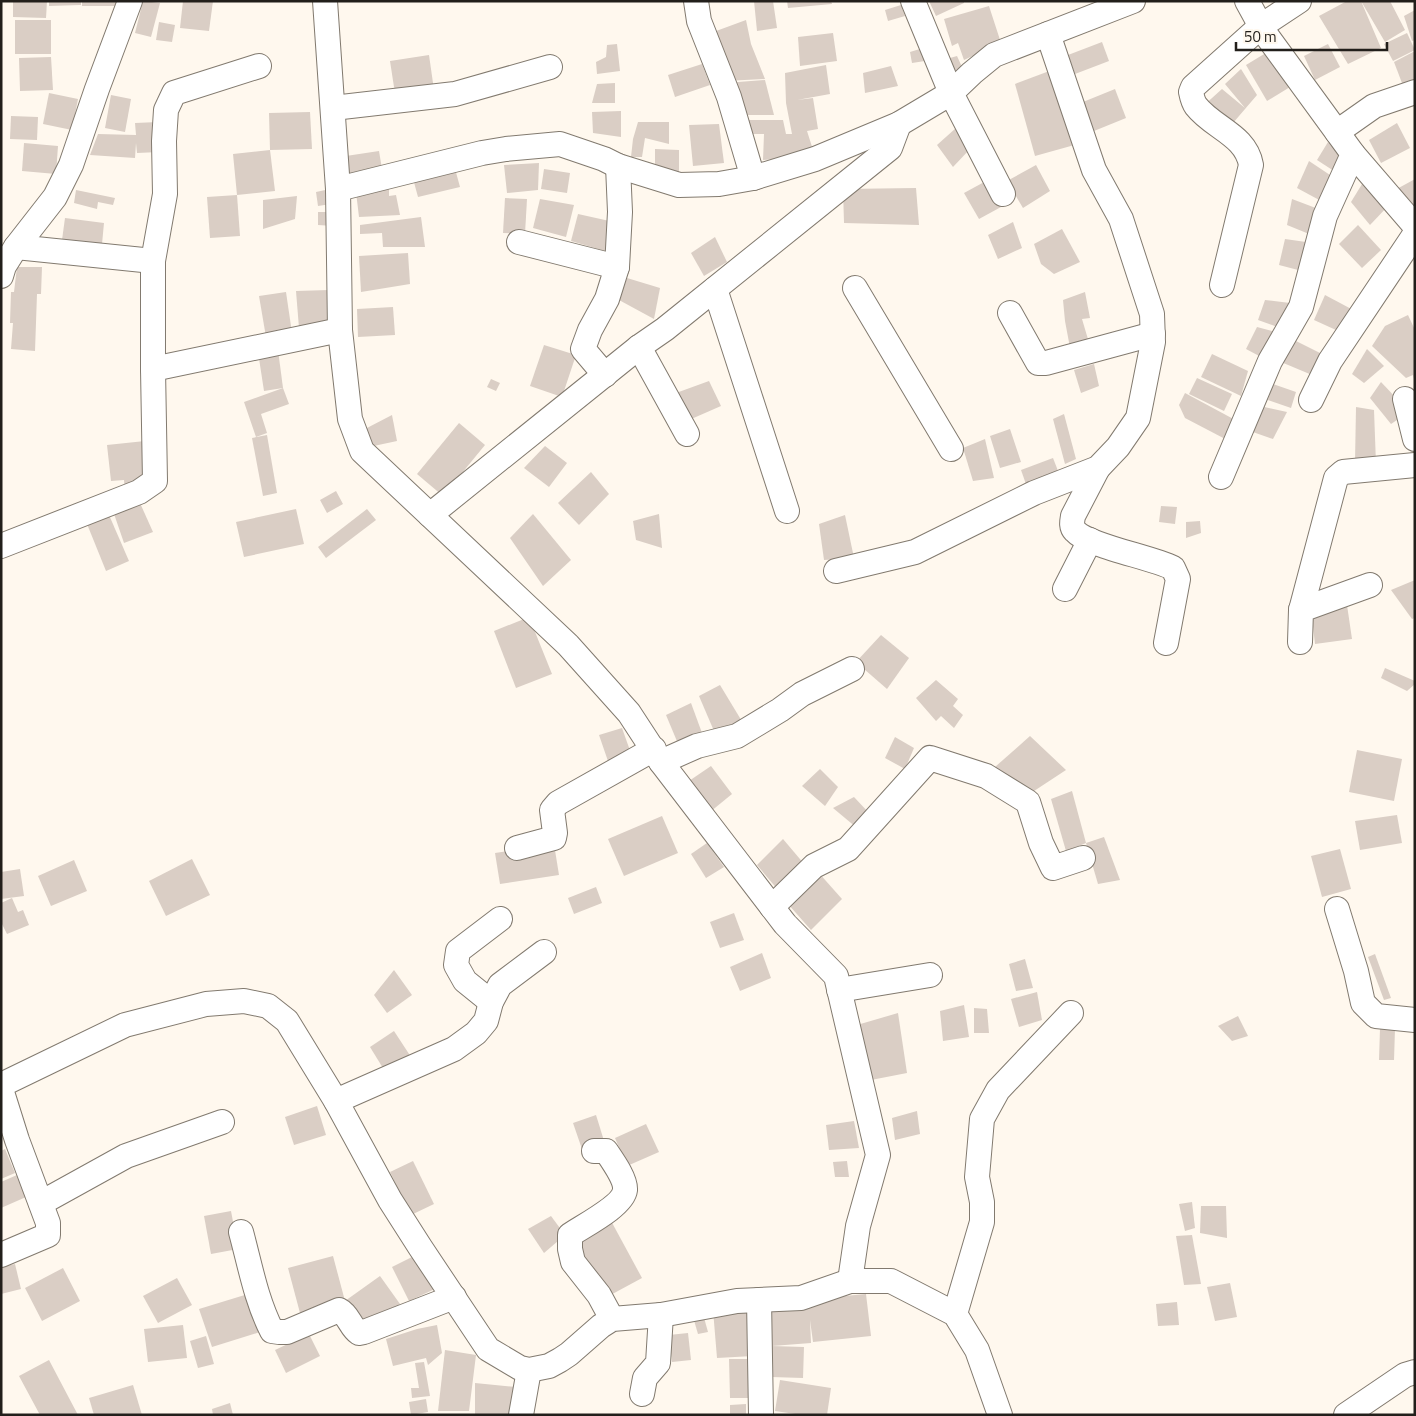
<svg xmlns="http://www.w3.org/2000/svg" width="1416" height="1416" font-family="'Titillium Web',sans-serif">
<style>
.building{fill:#dacec5}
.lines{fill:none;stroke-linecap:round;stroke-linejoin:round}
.minor-casing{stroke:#827a6f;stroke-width:26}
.minor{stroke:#fff;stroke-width:24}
</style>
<rect width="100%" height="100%" fill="#fff8ee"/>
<g class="building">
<polygon points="13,1 47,1 46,18 13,17"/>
<polygon points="49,1 81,1 81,5 49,6"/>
<rect x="82" y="1" width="42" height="5"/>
<polygon points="143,1 160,3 151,37 135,33"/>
<polygon points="183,1 213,1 209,31 180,28"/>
<polygon points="754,1 773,1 777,28 757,31"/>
<polygon points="787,1 831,1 832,4 788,8"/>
<polygon points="929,1 964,1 964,3 936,16"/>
<polygon points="1347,1 1390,1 1405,30 1385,42 1361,1 1381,48 1348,64 1319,16"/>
<polygon points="901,5 905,16 888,21 885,10"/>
<polygon points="989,6 1001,43 964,60 958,43 952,46 944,19"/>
<polygon points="1415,10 1415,40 1412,41 1404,16"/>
<rect x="15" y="20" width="36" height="34"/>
<polygon points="746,20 751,44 765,79 725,81 708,34"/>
<polygon points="159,22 175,25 172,42 156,40"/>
<polygon points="833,33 837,61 800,66 798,37"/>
<polygon points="1407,33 1415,50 1393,61 1384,44"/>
<polygon points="1102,42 1109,61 1075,74 1068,55"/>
<polygon points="617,44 620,71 597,74 596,62 606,57 607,45"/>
<polygon points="1328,44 1340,67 1315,80 1304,56"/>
<polygon points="923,48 925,61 912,63 910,52"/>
<polygon points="1274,48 1295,84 1267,101 1246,65"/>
<polygon points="1415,51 1415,86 1405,91 1394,62"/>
<polygon points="429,55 434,90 398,95 394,87 390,61"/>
<polygon points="957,56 962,67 954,71 950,58"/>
<polygon points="51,57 53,90 20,91 19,58"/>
<polygon points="702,64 710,85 675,97 668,75"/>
<polygon points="826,65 830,94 797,100 813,98 818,129 807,131 814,153 789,154 790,158 763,160 764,134 743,134 743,120 783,120 786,134 792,134 786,103 785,73"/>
<polygon points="891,66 898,86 865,93 863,73"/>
<polygon points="1241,69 1257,95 1227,130 1202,107 1222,89 1245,108 1225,84"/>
<polygon points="1052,70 1078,144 1035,156 1015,84"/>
<polygon points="765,80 774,115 736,115 725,83"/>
<polygon points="615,83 615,103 592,103 597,84"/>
<polygon points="1115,89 1126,118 1094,131 1083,102"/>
<polygon points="49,93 78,99 72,130 43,124"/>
<polygon points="111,95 131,99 125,132 105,128"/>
<polygon points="621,111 621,137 593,133 592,112"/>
<polygon points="310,112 312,149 270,150 269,113"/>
<polygon points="11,116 38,117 37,140 10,139"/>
<polygon points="158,122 159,152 137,153 136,143 135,158 90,155 98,134 136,135 135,123"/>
<polygon points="638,122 669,122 669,144 645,138 642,157 631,157 633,139"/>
<polygon points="1397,123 1410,148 1381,163 1369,140"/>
<polygon points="719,124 724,163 693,166 689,125"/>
<polygon points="956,128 970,149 953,167 937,145"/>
<polygon points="1328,142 1347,156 1337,173 1317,160"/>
<polygon points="24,143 58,146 56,174 22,171"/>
<polygon points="655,149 679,150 679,173 655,173"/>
<polygon points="270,150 275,191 237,195 233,154"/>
<polygon points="379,151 383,175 348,180 346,156"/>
<polygon points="1309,161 1336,179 1323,202 1297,188"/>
<polygon points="539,163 538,190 507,193 504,165"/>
<polygon points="454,165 460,187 418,197 412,175"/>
<polygon points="1036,165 1050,191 1023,208 1007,181"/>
<polygon points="544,169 570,173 567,193 541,189"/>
<polygon points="1367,176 1389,205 1370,225 1351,202"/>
<polygon points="1415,179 1415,213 1395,190"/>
<polygon points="986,181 1001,207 979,219 964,193"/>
<polygon points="389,186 389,196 396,195 400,215 359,217 356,192"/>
<polygon points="916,188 919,225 844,223 843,189"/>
<polygon points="330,189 331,204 318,206 316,192"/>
<polygon points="76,190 115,198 113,205 98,202 97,209 74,203"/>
<polygon points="237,195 240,236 210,238 207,197"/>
<polygon points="297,196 295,219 263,229 263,200"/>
<polygon points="505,198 527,199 525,234 503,233"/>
<polygon points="540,199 574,205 566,237 533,228"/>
<polygon points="1292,199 1321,210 1314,236 1287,225"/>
<polygon points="318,212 330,212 333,226 318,225"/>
<polygon points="578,214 614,222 612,253 571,241"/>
<polygon points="421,217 425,247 383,247 382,233 360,234 360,225"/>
<polygon points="65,218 104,223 102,244 62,240"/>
<polygon points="1013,222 1022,248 998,259 988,235"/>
<polygon points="1358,225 1381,250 1362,268 1339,244"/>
<polygon points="1062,229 1080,262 1054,274 1041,264 1034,244"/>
<polygon points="715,237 727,262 704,276 691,253"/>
<polygon points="1285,239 1306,242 1302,271 1279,265"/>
<polygon points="408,253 410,284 361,292 359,256"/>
<polygon points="17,267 42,267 41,294 37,294 35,351 11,349 13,323 10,323 11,292 14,292"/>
<polygon points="627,278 660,288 654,319 619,300"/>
<polygon points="329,290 331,326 299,328 296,291"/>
<polygon points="286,292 292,333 266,337 259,296"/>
<polygon points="1085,292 1090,318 1082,319 1090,346 1071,353 1065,321 1063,300"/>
<polygon points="1325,295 1357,312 1347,335 1314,320"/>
<polygon points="1265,300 1290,303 1283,329 1258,320"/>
<polygon points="393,307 395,335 358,337 357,309"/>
<polygon points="1408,315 1415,330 1414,379 1413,375 1406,378 1372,346 1385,326"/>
<polygon points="1257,327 1276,332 1263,358 1246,349"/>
<polygon points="1294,340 1324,355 1312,375 1281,362"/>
<polygon points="544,345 576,355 562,397 530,386"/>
<polygon points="1367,349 1384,366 1364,383 1352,374"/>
<polygon points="278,350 283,388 264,391 258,352"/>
<polygon points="1212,354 1248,371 1241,396 1201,377"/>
<polygon points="1094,364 1099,386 1081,393 1074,370"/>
<polygon points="1197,378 1232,394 1224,411 1189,394"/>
<polygon points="491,379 500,383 496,391 487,387"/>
<polygon points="709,381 721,406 689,420 676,393"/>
<polygon points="1381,382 1398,400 1403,416 1391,424 1370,398"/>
<polygon points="1273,384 1296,392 1291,408 1268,400"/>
<polygon points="283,388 289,404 261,414 267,433 256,437 244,402"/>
<polygon points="1185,393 1239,422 1229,441 1185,418 1179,405"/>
<polygon points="1260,406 1287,412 1273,439 1250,431"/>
<polygon points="1356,407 1374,410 1376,464 1355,462"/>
<polygon points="1064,414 1076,459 1065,464 1053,419"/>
<polygon points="392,415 397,441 369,447 365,429"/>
<polygon points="459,423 485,445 443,496 417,474"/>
<polygon points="1010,429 1021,462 1000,468 990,436"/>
<polygon points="267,435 277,493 263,496 252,438"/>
<polygon points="985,439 994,478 973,481 963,448"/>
<polygon points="145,441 149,482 125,494 124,480 111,481 107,445"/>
<polygon points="545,446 567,463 549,487 524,468"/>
<polygon points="1053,458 1060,476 1027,487 1021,470"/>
<polygon points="591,472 609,494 579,525 558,503"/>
<polygon points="336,491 343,504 327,513 320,500"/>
<polygon points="140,503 153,532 124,543 113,511"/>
<polygon points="1161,506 1177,507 1175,524 1159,522"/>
<polygon points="296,509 304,544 244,557 236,522"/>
<polygon points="367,509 376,520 326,558 318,547"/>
<polygon points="533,514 571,560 543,586 510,538"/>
<polygon points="659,514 662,548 636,540 633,521"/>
<polygon points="109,515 129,561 106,571 85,519"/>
<polygon points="845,515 854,558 824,560 819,524"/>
<polygon points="1200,521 1201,533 1186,538 1186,522"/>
<polygon points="1415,580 1415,618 1412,619 1391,590"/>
<polygon points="1347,605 1352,639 1315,644 1311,609"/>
<polygon points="529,617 552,674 516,688 494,631"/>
<polygon points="881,635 909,658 887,689 856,662"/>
<polygon points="1385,668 1415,681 1415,684 1407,691 1381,678"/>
<polygon points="936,680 958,699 953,706 963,715 954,728 941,716 936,721 916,698"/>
<polygon points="720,685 746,728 714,731 699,696"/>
<polygon points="691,703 702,733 679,746 666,715"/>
<polygon points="622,728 633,759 610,767 599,735"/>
<polygon points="1030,736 1066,770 1031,793 995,767"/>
<polygon points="895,737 914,748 905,769 885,758"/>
<polygon points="1357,750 1402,759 1394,801 1349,792"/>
<polygon points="711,766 732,794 710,812 689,781"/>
<polygon points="820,769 838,787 825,806 802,786"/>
<polygon points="1072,791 1086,843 1066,851 1051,799"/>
<polygon points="854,797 869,813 857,828 833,808"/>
<polygon points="1397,815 1402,843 1360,850 1355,821"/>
<polygon points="662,816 678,853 624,876 608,839"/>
<polygon points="1104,837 1120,880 1098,884 1086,843"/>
<polygon points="783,839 805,865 778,890 757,865"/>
<polygon points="707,843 724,867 706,878 691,854"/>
<polygon points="554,844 559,875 500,884 495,853"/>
<polygon points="1340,849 1351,889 1322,897 1311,856"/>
<polygon points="192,859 210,895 166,916 149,881"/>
<polygon points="74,860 87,891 51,906 38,876"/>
<polygon points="20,869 24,896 1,899 1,872"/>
<polygon points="818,872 842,899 811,930 788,904"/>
<polygon points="596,887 602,903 574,914 568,898"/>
<polygon points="12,898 18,912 23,910 29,925 7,934 1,922 1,903"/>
<polygon points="734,913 744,940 720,948 710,922"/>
<polygon points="762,953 771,978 740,991 730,967"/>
<polygon points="1375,954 1391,998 1384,1000 1368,957"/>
<polygon points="1025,959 1033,988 1016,991 1009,964"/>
<polygon points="394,970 412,995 387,1013 374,995"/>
<polygon points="1037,992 1042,1020 1019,1027 1011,999"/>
<polygon points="964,1005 969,1037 943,1041 940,1011"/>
<polygon points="974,1008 987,1009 989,1033 974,1033"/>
<polygon points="898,1013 907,1073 871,1080 857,1025"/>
<polygon points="1238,1016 1248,1036 1232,1041 1218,1026"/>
<polygon points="1380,1028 1395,1029 1394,1060 1379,1060"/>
<polygon points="394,1031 411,1057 386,1073 370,1047"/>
<polygon points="317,1106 326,1135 294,1145 285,1117"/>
<polygon points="917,1111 920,1134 895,1140 892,1118"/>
<polygon points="596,1115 605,1144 583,1152 573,1123"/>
<polygon points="854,1121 859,1148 829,1150 826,1125"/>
<polygon points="646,1124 659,1152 627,1166 615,1138"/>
<polygon points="5,1149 15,1173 1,1179 1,1151"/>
<polygon points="413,1161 434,1204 411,1215 390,1172"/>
<polygon points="847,1161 849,1177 835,1177 833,1162"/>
<polygon points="17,1175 26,1197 1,1208 1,1182"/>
<polygon points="1192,1202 1195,1228 1185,1231 1179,1204"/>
<polygon points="1201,1206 1226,1206 1227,1238 1200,1233"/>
<polygon points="231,1211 238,1249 211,1254 204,1216"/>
<polygon points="551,1216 565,1235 544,1253 528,1229"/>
<polygon points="610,1219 642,1278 605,1298 573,1240"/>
<polygon points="1192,1235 1201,1284 1184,1285 1176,1236"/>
<polygon points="420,1253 437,1288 409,1301 392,1267"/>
<polygon points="333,1256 345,1301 300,1313 288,1268"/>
<polygon points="15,1264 21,1289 1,1294 1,1267"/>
<polygon points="63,1268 80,1301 42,1321 25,1288"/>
<polygon points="380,1276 400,1304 365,1329 345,1301"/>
<polygon points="177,1278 192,1305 158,1323 143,1296"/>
<polygon points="1230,1283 1237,1317 1215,1321 1207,1287"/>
<polygon points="248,1294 260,1332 212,1347 199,1309"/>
<polygon points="866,1294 871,1336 813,1342 810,1320 811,1343 772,1346 769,1303"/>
<polygon points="1177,1302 1179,1325 1158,1326 1156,1304"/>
<polygon points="713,1310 753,1311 753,1356 717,1358"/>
<polygon points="703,1314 708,1332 698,1334 693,1317"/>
<polygon points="183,1325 187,1358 148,1362 144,1329"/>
<polygon points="437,1325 442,1353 428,1365 426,1358 393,1366 386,1339 417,1329"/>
<polygon points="688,1333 691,1360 672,1362 669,1335"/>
<polygon points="309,1334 320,1356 286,1373 275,1350"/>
<polygon points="206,1336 214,1364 198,1368 190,1341"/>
<polygon points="772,1346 804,1347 803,1378 771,1377"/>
<polygon points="445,1350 476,1355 469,1411 438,1411"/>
<polygon points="729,1359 749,1359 750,1398 730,1398"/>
<polygon points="49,1360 69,1398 78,1415 40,1415 19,1376"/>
<polygon points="424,1362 430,1396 412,1398 411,1388 419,1388 415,1363"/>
<polygon points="780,1380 831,1388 827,1415 802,1415 775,1411"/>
<polygon points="475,1383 516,1387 513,1415 475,1415"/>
<polygon points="133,1385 142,1415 94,1415 89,1398"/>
<polygon points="426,1399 428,1412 411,1415 409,1402"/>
<polygon points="230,1403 233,1415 213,1415 212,1409"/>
<polygon points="746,1404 746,1415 730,1415 730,1405"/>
</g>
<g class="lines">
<g class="minor-casing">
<g id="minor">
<polyline points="325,1 338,189 340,330 350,419 362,451 568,645 629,713 661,762 785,924 836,976 878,1155 858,1226 850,1281"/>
<polyline points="696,1 699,21 729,97 753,178"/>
<polyline points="913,1 951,93 1003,194"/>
<polyline points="333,108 455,94 550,67"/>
<polyline points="1337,132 1374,106 1415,92"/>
<polyline points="1353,154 1415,226"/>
<polyline points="338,189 482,153 506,149 560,144 604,159 618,166 679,185 719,184 753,178 815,159 899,124 951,93 972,73 994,55 1133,1"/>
<polyline points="519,242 617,267"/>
<polyline points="16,247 153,261"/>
<polyline points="1,276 4,266 16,247 55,197 71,165 97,89 130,1"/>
<path d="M1222 285 1251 165C1246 135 1213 128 1196 106 1193 102 1192 97 1191 92L1193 87 1261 26 1299 1"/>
<polyline points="855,288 951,449"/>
<polyline points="715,289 787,511"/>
<polyline points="1010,313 1038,363 1046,363 1153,334"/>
<polyline points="639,347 687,434"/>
<polyline points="153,369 340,330"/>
<polyline points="605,375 583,349 590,330 607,299 617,267 620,212 618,166"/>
<polyline points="1405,399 1415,439"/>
<polyline points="1311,400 1330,361 1415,234"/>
<path d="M1098 468 1073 516C1072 522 1071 527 1075 531 1088 546 1151 557 1173 568L1178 579 1166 643"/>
<polyline points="1221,477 1270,361 1301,307 1325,216 1353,154 1264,32 1247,1"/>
<polyline points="430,515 639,347 665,329 890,148 899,124"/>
<polyline points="1,546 139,492 155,481 153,369 153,261 165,194 164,141 166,110 174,93 259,66"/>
<polyline points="836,571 915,552 1034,493 1098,468 1118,447 1138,418 1153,342 1152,314 1121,219 1094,170 1048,34"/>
<polyline points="1065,589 1090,540"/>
<polyline points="1301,610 1336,478 1343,472 1415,465"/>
<polyline points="1300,642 1301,610 1370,585"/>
<polyline points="661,762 697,746 737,736 780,710 802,694 852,669"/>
<polyline points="517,848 554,838 555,833 552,810 558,803 654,749"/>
<polyline points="772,907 814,866 848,849 930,758 986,776 1028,802 1041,843 1053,868 1083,858"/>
<polyline points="1337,909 1356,971 1363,1003 1376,1016 1415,1020"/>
<polyline points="839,990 930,975"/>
<polyline points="491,1002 465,981 456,965 458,951 500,919"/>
<polyline points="1,1085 125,1025 206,1004 244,1001 268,1006 287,1021 336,1101 390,1200 420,1247 488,1349 520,1368 529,1370 549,1366 560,1360 569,1354 601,1326 612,1319 661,1315 737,1301 801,1298 850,1281 891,1281 955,1314 977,1350 1000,1415"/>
<polyline points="1,1089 17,1140 48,1223 48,1235 1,1255"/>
<polyline points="336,1101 454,1049 476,1033 486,1021 491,1002 500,985 544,952"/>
<path d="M594 1151H606C612 1160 626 1179 625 1190 623 1206 583 1226 570 1235V1249L573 1262 599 1295 612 1319"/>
<polyline points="41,1203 126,1156 222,1122"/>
<path d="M241 1232C250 1265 256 1300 272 1331L279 1332H287L339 1310C349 1315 350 1327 359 1333L364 1332 454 1297"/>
<polyline points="759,1300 761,1415"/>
<polyline points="955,1314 982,1222 982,1202 977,1177 982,1119 998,1090 1071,1013"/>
<polyline points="642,1394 645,1378 658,1363 661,1315"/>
<polyline points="521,1415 529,1370"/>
<polyline points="1346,1415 1405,1375 1415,1372"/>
</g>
</g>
<use href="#minor" class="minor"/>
</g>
<rect width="1416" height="1416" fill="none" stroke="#221f1b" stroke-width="5"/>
<path d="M1236 42v8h151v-8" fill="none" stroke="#221f1b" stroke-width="2.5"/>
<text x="1244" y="42" font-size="15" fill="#221f1b" stroke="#fff8ee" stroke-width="4" paint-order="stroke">50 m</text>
</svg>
